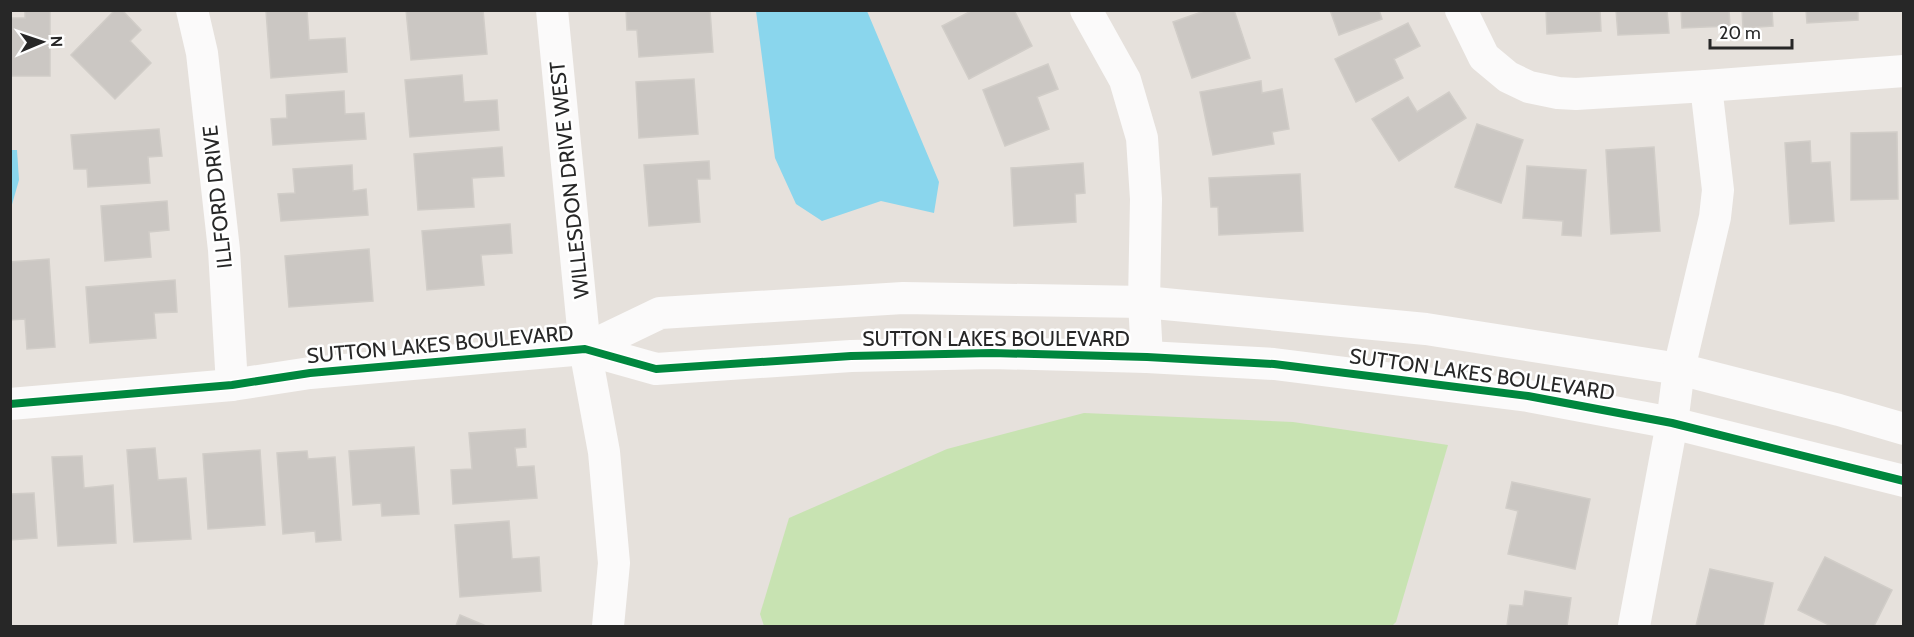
<svg xmlns="http://www.w3.org/2000/svg" width="1914" height="637" font-family="Cabin,sans-serif">
<style>
.green{fill:#c8e3b2}
.water{fill:#8ad6ed}
.building{fill:#cbc7c3;stroke:#d1cdc8;stroke-width:1.5}
.lines{fill:none;stroke-linecap:round;stroke-linejoin:round}
.minor{stroke:#fbfafa;stroke-width:32}
.cycleway-casing{stroke:#fff;stroke-width:11}
.cycleway{stroke:#00873e;stroke-width:8}
.labels{text-anchor:middle;dominant-baseline:central;stroke-width:5;stroke-linejoin:round;paint-order:stroke}
.street-label{font-size:21px;fill:#272727;stroke:#fff}
</style>
<rect width="100%" height="100%" fill="#e6e1dc"/>
<polygon class="green" points="1084,413 1293,422 1448,445 1396,622 1392,626 764,626 760,614 789,518 947,449"/>
<g class="water">
<polygon points="756,11 867,11 939,182 934,213 881,201 822,221 796,204 775,158"/>
<polygon points="11,150 17,150 19,180 11,208"/>
</g>
<g class="building">
<polygon points="25,10 50,10 50,76 10,76 10,18 25,18"/>
<polygon points="115,10 122,10 141,30 130,41 151,63 115,99 71,55"/>
<polygon points="307,10 309,40 345,38 347,72 271,78 266,11"/>
<polygon points="406,10 483,10 487,54 411,60"/>
<polygon points="626,10 710,10 713,52 639,57 637,30 627,30"/>
<polygon points="973,10 1014,10 1032,46 969,79 942,26"/>
<polygon points="1207,10 1234,10 1250,58 1192,78 1173,22"/>
<polygon points="1330,10 1379,10 1382,19 1339,35"/>
<polygon points="1546,10 1600,10 1601,31 1547,34"/>
<polygon points="1616,10 1667,10 1669,33 1618,35"/>
<polygon points="1681,10 1729,10 1730,26 1682,28"/>
<polygon points="1742,10 1772,10 1773,26 1743,28"/>
<polygon points="1806,10 1858,10 1858,20 1807,23"/>
<polygon points="1408,23 1420,46 1394,59 1403,78 1356,102 1335,59"/>
<polygon points="1048,64 1058,89 1037,97 1049,129 1005,146 983,90"/>
<polygon points="462,75 464,102 497,100 499,130 410,137 405,80"/>
<polygon points="694,79 698,134 639,138 636,82"/>
<polygon points="1261,81 1262,93 1282,89 1289,129 1272,132 1274,144 1213,155 1200,92"/>
<polygon points="344,91 345,114 364,113 366,139 273,145 271,119 287,118 286,95"/>
<polygon points="1449,92 1466,118 1399,161 1372,119 1408,97 1417,112"/>
<polygon points="1477,124 1523,140 1501,203 1455,187"/>
<polygon points="159,129 162,156 148,157 150,183 88,187 87,169 74,169 71,135"/>
<polygon points="1897,132 1898,199 1851,200 1851,133"/>
<polygon points="1810,141 1811,163 1830,162 1834,221 1790,224 1785,143"/>
<polygon points="502,147 504,176 472,178 474,207 418,210 414,154"/>
<polygon points="1654,147 1660,231 1611,234 1606,150"/>
<polygon points="709,161 710,179 697,179 700,222 649,226 644,165"/>
<polygon points="1083,163 1085,193 1075,194 1076,222 1014,226 1011,168"/>
<polygon points="352,165 353,191 366,189 368,215 281,221 278,194 295,193 293,169"/>
<polygon points="1527,166 1586,170 1581,236 1562,235 1563,221 1523,218"/>
<polygon points="1300,174 1303,231 1219,235 1218,207 1211,207 1209,178"/>
<polygon points="167,201 169,230 149,232 151,257 105,261 101,206"/>
<polygon points="510,224 512,253 481,255 484,285 427,290 422,231"/>
<polygon points="369,249 373,301 289,307 285,256"/>
<polygon points="49,259 55,347 27,349 25,319 10,320 10,262"/>
<polygon points="175,280 177,312 154,313 156,338 90,343 86,287"/>
<polygon points="525,429 526,447 515,448 517,467 534,466 537,498 453,504 451,470 472,469 469,433"/>
<polygon points="414,447 419,514 382,516 381,503 353,505 349,451"/>
<polygon points="155,448 158,480 186,478 191,539 134,542 127,450"/>
<polygon points="260,450 265,525 208,529 203,454"/>
<polygon points="307,451 308,459 335,457 341,540 316,542 315,531 283,534 277,453"/>
<polygon points="82,456 84,488 113,485 116,543 58,546 52,457"/>
<polygon points="1512,482 1590,499 1575,569 1508,554 1518,511 1506,508"/>
<polygon points="34,493 37,538 10,540 10,494"/>
<polygon points="509,521 512,559 539,557 541,591 460,597 455,525"/>
<polygon points="1825,557 1892,590 1874,626 1831,626 1798,610"/>
<polygon points="1710,569 1773,583 1763,626 1696,626"/>
<polygon points="1525,591 1571,598 1567,626 1507,626 1510,605 1523,606"/>
<polygon points="460,615 486,626 456,626"/>
</g>
<g class="lines">
<g class="minor">
<polyline points="192,10 202,53 224,250 232,385"/>
<polyline points="552,10 585,349 604,452 614,563 608,626"/>
<polyline points="1086,10 1125,80 1142,138 1146,199 1144,302 1147,357"/>
<polyline points="1461,10 1484,57 1508,77 1529,87 1558,93 1576,94 1706,86 1904,71"/>
<polyline points="585,349 660,313 903,298 1144,302 1426,329 1679,369 1839,410 1904,429"/>
<polyline points="10,404 232,385 310,373 585,349 656,369 851,356 992,353 1147,357 1274,364 1528,396 1672,423 1904,481"/>
<polyline points="1634,626 1672,423 1679,369 1715,217 1718,190 1706,86"/>
</g>
<g class="cycleway-casing">
<polyline id="cycleway" points="10,404 232,385 310,373 585,349 656,369 851,356 992,353 1147,357 1274,364 1528,396 1672,423 1904,481"/>
</g>
<use href="#cycleway" class="cycleway"/>
</g>
<g class="labels">
<g class="street-label">
<text transform="translate(569 180) rotate(-96)">WILLESDON DRIVE WEST</text>
<text transform="translate(217 197) rotate(-96)">ILLFORD DRIVE</text>
<text x="996" y="338">SUTTON LAKES BOULEVARD</text>
<text transform="translate(440 344) rotate(-5)">SUTTON LAKES BOULEVARD</text>
<text transform="translate(1482 374) rotate(8)">SUTTON LAKES BOULEVARD</text>
</g>
</g>
<rect width="1914" height="637" fill="none" stroke="#272727" stroke-width="24"/>
<g transform="translate(42 42) rotate(88)" stroke="#ffffff" stroke-width="4.5" paint-order="stroke">
<path d="M0-4.5L10 22L0 15L-10 22Z" fill="#272727"/>
<text y="-9" font-size="16" font-weight="bold" text-anchor="middle" fill="#272727">N</text>
</g>
<path d="M1710 39v9h82v-9" fill="none" stroke="#272727" stroke-width="3"/>
<text x="1719" y="39" font-size="18" fill="#272727" stroke="#ffffff" stroke-width="4.5" paint-order="stroke">20 m</text>
</svg>
